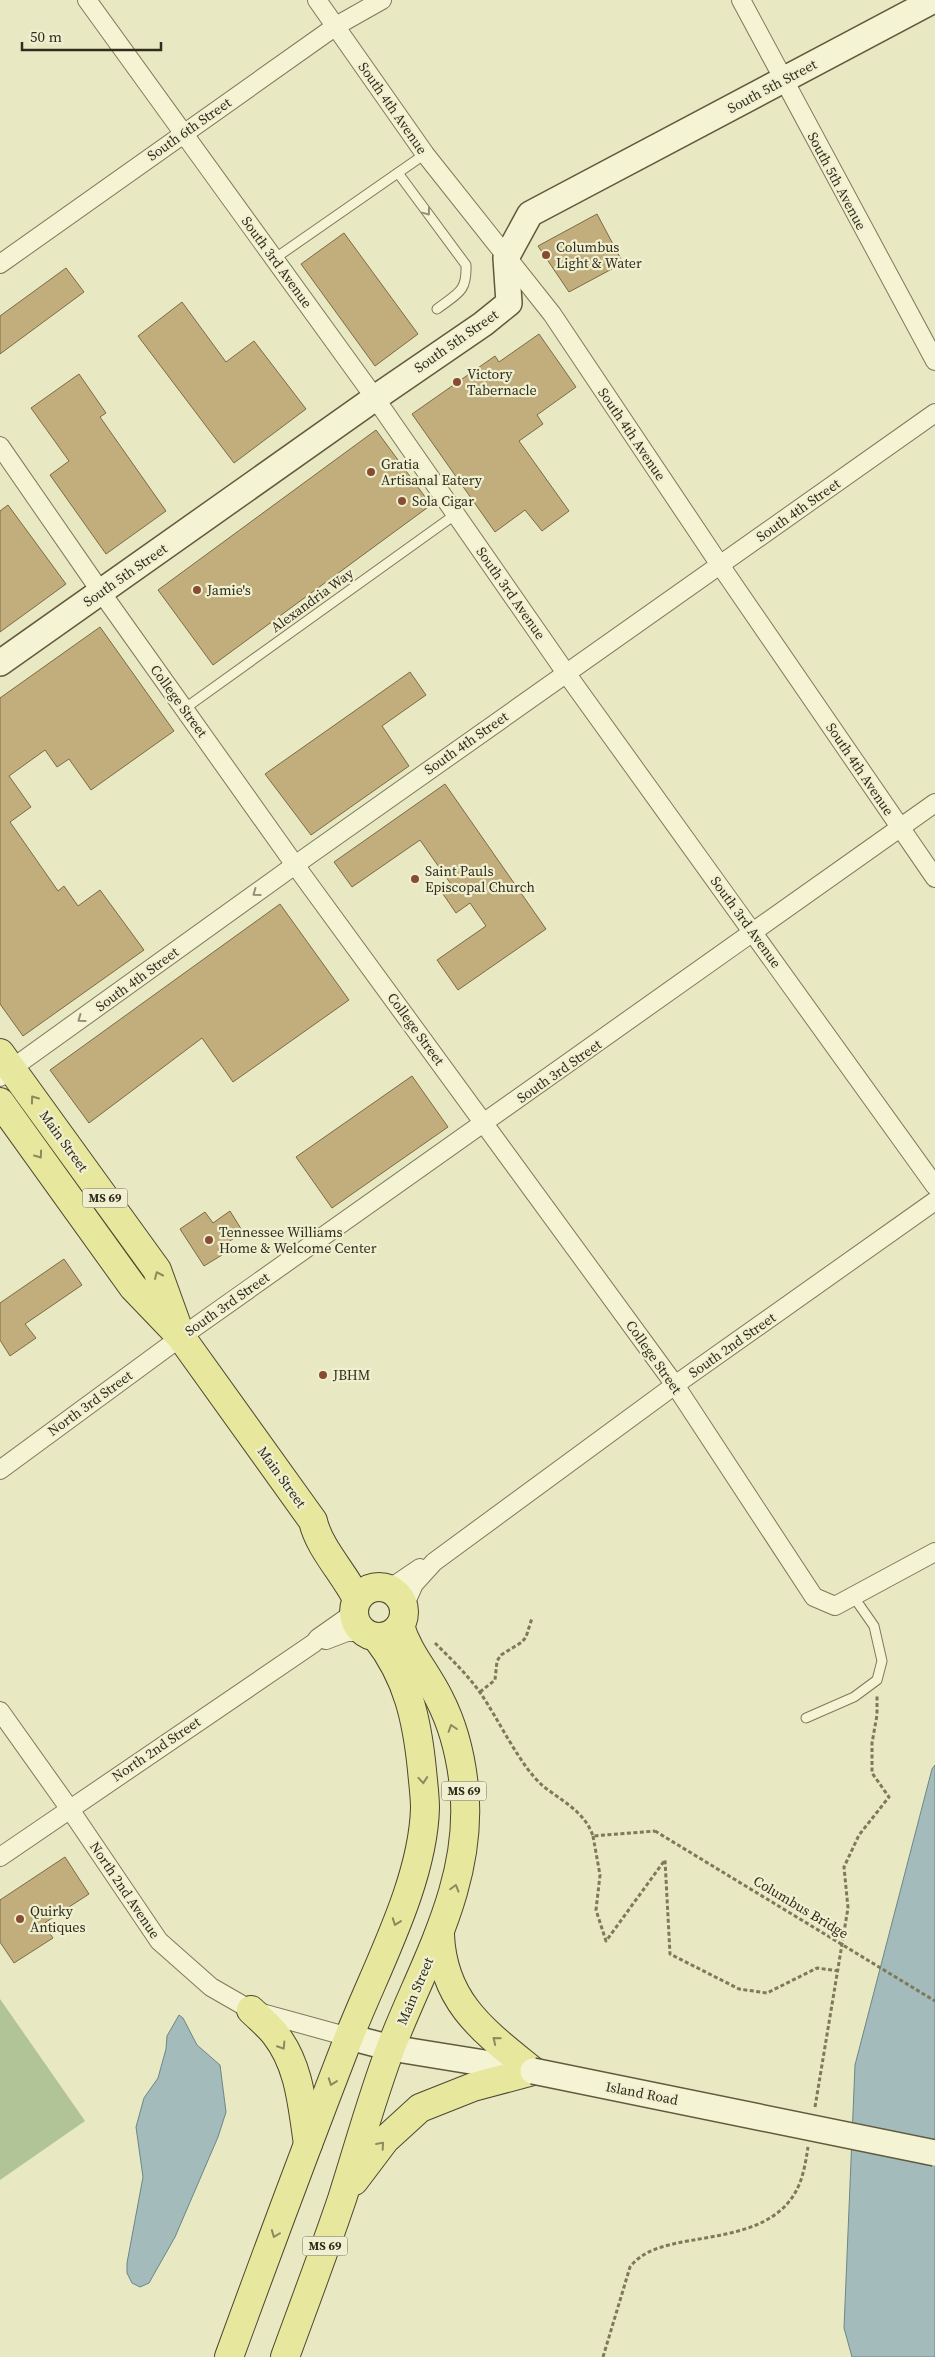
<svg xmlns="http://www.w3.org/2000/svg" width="935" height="2357" font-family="'Source Serif 4',serif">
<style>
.green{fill:#b1c497}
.water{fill:#a4bbbb;stroke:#6c8687}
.building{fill:#c2ae7c;stroke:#7c6b44}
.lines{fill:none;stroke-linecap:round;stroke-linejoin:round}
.lane-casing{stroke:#7f795b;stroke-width:11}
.street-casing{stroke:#7f795b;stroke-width:20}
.secondary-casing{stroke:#615a3e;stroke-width:28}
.primary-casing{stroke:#4d472f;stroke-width:30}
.path{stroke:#7f795b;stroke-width:3;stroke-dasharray:4 2.5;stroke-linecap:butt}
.lane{stroke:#f4f4d4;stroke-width:9}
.street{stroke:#f4f4d4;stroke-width:18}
.secondary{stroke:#f4f4d4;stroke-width:25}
.primary{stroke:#e7e79d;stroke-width:28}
.secondary-bridge-casing{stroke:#615a3e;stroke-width:28;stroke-linecap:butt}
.path-bridge{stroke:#7f795b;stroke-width:3;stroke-dasharray:4 2.5;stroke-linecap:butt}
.secondary-bridge{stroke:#f4f4d4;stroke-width:25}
.oneway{stroke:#929079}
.oneway2{stroke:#8c8a5e}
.poi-dot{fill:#874c32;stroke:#f0f0d0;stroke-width:2}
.labels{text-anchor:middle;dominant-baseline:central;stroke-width:4.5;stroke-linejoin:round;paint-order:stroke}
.shield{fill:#f0f0d0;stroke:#6a6853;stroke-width:1}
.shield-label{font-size:12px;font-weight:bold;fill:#312d1e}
.street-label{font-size:14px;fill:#312d1e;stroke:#f0f0d0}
.poi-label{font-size:14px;fill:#312d1e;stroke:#f0f0d0;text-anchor:start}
</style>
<rect width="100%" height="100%" fill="#e8e8c2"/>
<polygon class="green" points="0,1999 85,2121 0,2180"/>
<g class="water">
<polygon points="935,1765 935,2357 852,2357 844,2328 855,2065 932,1769"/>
<polygon points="179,2015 183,2018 197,2045 220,2065 226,2112 218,2137 175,2237 149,2283 140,2287 132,2283 127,2273 127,2263 143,2177 136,2127 144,2098 158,2078 166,2049 167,2036"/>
</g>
<g class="building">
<polygon points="597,214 623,263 569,292 538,246"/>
<polygon points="344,233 418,334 375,366 301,264"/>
<polygon points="66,268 84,292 0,354 0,316"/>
<polygon points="182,302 226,362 254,341 306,409 234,463 138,336"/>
<polygon points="539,334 576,387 537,415 543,424 519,441 569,511 542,531 525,510 495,532 412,414 495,356 499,362"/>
<polygon points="79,374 106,413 100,417 166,511 106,554 50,475 69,461 31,408"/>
<polygon points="376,430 431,505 213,665 158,590"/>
<polygon points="8,505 66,584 0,632 0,511"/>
<polygon points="100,627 174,731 91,790 69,759 57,767 45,750 9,776 31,807 10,822 58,891 64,886 78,906 100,890 144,950 23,1036 0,1004 0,698"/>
<polygon points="410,672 426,695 382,726 409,766 311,835 265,774"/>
<polygon points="445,784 546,929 458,990 437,960 486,926 470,903 456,913 443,894 453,887 420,840 352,887 334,862"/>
<polygon points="280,904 349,1000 233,1082 202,1038 89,1123 50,1070"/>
<polygon points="412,1076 448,1127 332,1208 296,1157"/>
<polygon points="230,1211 243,1232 218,1249 222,1255 204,1266 180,1229 205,1212 213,1223"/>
<polygon points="64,1259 82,1285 25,1324 36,1338 10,1356 0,1340 0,1303"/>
<polygon points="65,1857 89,1894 43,1924 53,1938 14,1963 0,1942 0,1900"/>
</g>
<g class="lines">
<g class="lane-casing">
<g id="lane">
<path d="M398 173 466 265C467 292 458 293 437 309"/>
<polyline points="274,259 425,154"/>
<polyline points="184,709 456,514"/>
<polyline points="806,1718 854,1697 877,1680 882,1661 874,1626 853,1596"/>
</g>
</g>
<g class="street-casing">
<g id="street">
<polyline points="87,0 375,398 566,673 935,1186"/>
<polyline points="317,0 425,154 552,314 720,565 935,878"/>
<polyline points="741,0 935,361"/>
<polyline points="0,264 336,26 382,0"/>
<polyline points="0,446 101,592 295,865 675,1385 814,1597 835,1606 935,1552"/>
<polyline points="0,1077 295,865 935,413"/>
<polyline points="0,1470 181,1337 935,803"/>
<polyline points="389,1589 420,1568"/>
<polyline points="403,1609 414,1584 434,1562 675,1385 935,1201"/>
<polyline points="326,1640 347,1632 364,1632"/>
<polyline points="0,1711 69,1808 159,1941 211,1987 251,2010 349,2037"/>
<polyline points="0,1857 314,1643 318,1638 355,1612"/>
</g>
</g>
<g class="secondary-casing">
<g id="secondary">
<polyline points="0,663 375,398 483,324 509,303 506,258 530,214 934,0"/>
<polyline points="349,2037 391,2048 533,2071"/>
</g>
</g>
<g class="primary-casing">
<g id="primary">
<polyline points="0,1053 157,1270 178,1328"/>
<path d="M0 1102 133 1287 181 1337 313 1521C319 1548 344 1573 357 1599"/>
<circle cx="379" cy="1612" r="25"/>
<path d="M440 1935C443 2003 485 2032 533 2071"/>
<path d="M251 2010C259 2018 268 2025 275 2034 300 2066 302 2105 308 2144"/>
<polyline points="354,2181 385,2140 420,2108 473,2087 533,2071"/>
<path d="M229 2357C268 2250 308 2143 349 2037 376 1968 423 1883 425 1808 425 1796 423 1782 422 1770 417 1720 408 1678 377 1638"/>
<path d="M285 2357C304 2305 324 2252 342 2199 358 2149 372 2097 391 2047 424 1962 474 1882 464 1787 461 1757 453 1725 439 1698 427 1673 408 1653 400 1626"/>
</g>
</g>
<g class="path">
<path d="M435 1643C451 1659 468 1675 481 1694 499 1720 520 1766 543 1786 562 1801 585 1812 593 1836L655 1831"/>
<polyline points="480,1692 495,1680 497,1661 501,1655 522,1642 526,1637 532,1618"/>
<polyline points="593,1836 600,1875 596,1910 606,1941 665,1860 670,1954 739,1989 767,1993 817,1968 839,1971"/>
<polyline points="815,2107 848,1908 844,1867 859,1835 889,1797 872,1773 872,1743 877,1715 877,1695"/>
<path d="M603 2357 630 2267C641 2253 656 2248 673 2244 717 2234 778 2234 799 2185 804 2173 806 2160 808 2147"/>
</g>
<use href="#lane" class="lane"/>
<use href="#street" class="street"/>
<use href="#secondary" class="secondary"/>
<use href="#primary" class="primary"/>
<g class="secondary-bridge-casing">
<polyline id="secondary-bridge" points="533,2071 935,2153"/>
</g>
<polyline class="path-bridge" points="655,1831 935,2001"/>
<use href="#secondary-bridge" class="secondary-bridge"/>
</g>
<defs><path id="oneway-chevron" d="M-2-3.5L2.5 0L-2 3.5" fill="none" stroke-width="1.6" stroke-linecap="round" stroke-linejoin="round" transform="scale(1.25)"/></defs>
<g class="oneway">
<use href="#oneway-chevron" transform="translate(427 212) rotate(53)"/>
<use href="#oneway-chevron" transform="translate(256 893) rotate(144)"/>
<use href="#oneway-chevron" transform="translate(81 1019) rotate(144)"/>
</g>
<g class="oneway2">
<use href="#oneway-chevron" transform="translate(34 1099) rotate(-126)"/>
<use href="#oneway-chevron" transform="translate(39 1155) rotate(54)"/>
<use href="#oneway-chevron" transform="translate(158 1275) rotate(-114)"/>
<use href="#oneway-chevron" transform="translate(452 1728) rotate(-108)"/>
<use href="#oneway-chevron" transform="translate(423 1780) rotate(85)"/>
<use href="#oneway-chevron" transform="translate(455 1888) rotate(-74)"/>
<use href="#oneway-chevron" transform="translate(396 1922) rotate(110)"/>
<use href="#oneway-chevron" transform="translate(496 2040) rotate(-141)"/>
<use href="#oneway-chevron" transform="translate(282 2046) rotate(58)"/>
<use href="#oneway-chevron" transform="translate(332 2082) rotate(110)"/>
<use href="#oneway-chevron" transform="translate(381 2145) rotate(-49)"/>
<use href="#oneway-chevron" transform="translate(275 2234) rotate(111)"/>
</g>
<g class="poi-dot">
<circle cx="546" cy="255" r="5"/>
<circle cx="457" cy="382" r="5"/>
<circle cx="371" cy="472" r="5"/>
<circle cx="402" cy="501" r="5"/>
<circle cx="197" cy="590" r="5"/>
<circle cx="415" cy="879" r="5"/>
<circle cx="209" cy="1240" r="5"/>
<circle cx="323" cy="1375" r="5"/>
<circle cx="20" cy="1919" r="5"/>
</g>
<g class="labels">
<g class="shield">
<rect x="82.5" y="1188.5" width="45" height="19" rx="4"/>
<rect x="441.5" y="1781.5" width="45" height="19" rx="4"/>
<rect x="302.5" y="2236.5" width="45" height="19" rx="4"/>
</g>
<g class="shield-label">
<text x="105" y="1198">MS 69</text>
<text x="464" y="1791">MS 69</text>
<text x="325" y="2246">MS 69</text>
</g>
<g class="street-label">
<text transform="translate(772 86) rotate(-28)">South 5th Street</text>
<text transform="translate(393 108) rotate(55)">South 4th Avenue</text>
<text transform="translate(189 129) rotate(-35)">South 6th Street</text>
<text transform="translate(837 181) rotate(62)">South 5th Avenue</text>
<text transform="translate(277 262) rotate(54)">South 3rd Avenue</text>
<text transform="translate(456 341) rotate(-35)">South 5th Street</text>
<text transform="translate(632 434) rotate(56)">South 4th Avenue</text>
<text transform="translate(798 510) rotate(-35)">South 4th Street</text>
<text transform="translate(125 575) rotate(-35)">South 5th Street</text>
<text transform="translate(511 593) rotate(55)">South 3rd Avenue</text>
<text transform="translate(312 600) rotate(-36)">Alexandria Way</text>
<text transform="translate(179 701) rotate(54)">College Street</text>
<text transform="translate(466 743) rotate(-35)">South 4th Street</text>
<text transform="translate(860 769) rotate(56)">South 4th Avenue</text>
<text transform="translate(746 922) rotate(54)">South 3rd Avenue</text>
<text transform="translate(137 979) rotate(-36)">South 4th Street</text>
<text transform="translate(416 1029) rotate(54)">College Street</text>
<text transform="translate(559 1071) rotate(-35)">South 3rd Street</text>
<text transform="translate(64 1141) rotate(54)">Main Street</text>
<text transform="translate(227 1304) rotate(-35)">South 3rd Street</text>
<text transform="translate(732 1345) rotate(-35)">South 2nd Street</text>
<text transform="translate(654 1357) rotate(55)">College Street</text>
<text transform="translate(90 1403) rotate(-36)">North 3rd Street</text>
<text transform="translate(282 1477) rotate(54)">Main Street</text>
<text transform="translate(156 1749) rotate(-34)">North 2nd Street</text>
<text transform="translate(125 1890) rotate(56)">North 2nd Avenue</text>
<text transform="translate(801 1907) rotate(31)">Columbus Bridge</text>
<text transform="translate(415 1991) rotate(-67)">Main Street</text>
<text transform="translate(642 2093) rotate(11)">Island Road</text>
</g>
<g class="poi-label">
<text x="556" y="247">Columbus<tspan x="556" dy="16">Light &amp; Water</tspan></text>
<text x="467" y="374">Victory<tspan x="467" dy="16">Tabernacle</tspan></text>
<text x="381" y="464">Gratia<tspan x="381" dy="16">Artisanal Eatery</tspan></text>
<text x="412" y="501">Sola Cigar</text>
<text x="207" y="590">Jamie's</text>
<text x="425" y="871">Saint Pauls<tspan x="425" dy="16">Episcopal Church</tspan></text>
<text x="219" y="1232">Tennessee Williams<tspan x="219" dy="16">Home &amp; Welcome Center</tspan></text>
<text x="333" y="1375">JBHM</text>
<text x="30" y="1911">Quirky<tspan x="30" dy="16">Antiques</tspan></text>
</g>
</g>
<path d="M22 42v8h139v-8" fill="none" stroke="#312d1e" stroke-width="2.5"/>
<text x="30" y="42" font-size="15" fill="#312d1e" stroke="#f0f0d0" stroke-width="4" paint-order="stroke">50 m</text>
</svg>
